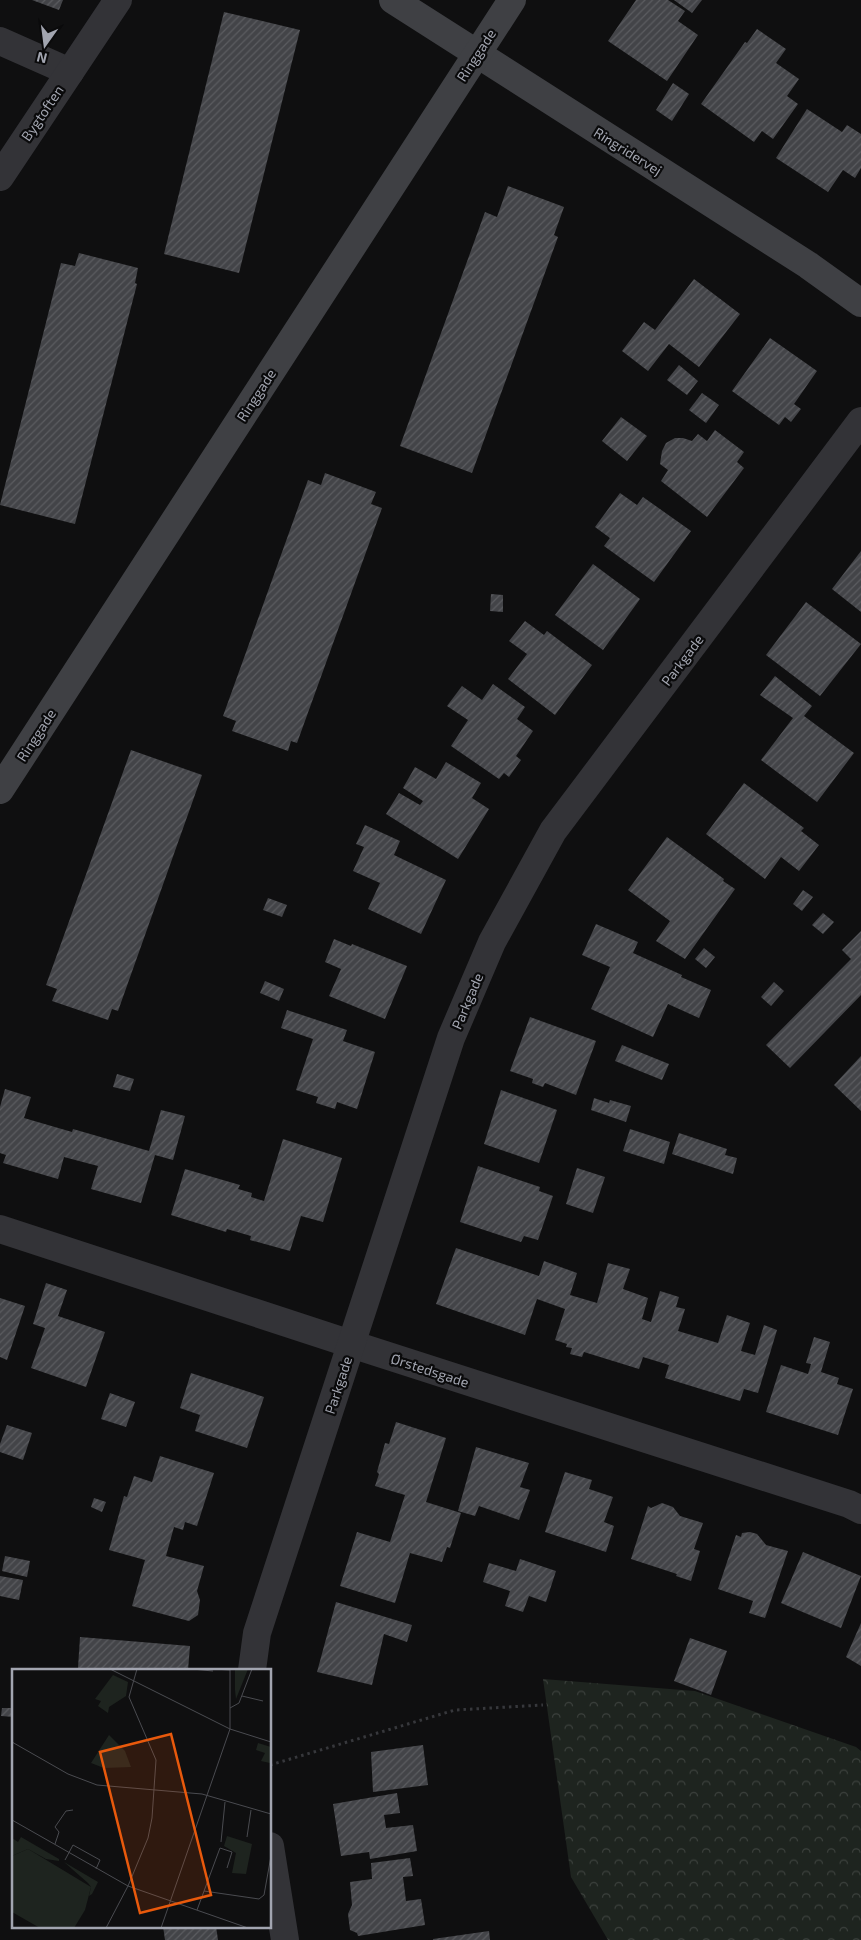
<svg xmlns="http://www.w3.org/2000/svg" width="861" height="1940" font-family="'Exo 2',sans-serif">
<style>
.forest{fill:url(#forest-crowns)}
.building{fill:url(#building-hatch)}
.lines{fill:none;stroke-linecap:round;stroke-linejoin:round}
.path{stroke:#37383c;stroke-width:3;stroke-dasharray:2.5 4;stroke-linecap:butt}
.street{stroke:#333337;stroke-width:28}
.secondary{stroke:#3f4044;stroke-width:28}
.labels{text-anchor:middle;dominant-baseline:central;stroke-width:4.5;stroke-linejoin:round;paint-order:stroke}
.street-label{font-size:14px;fill:#a2a5b0;stroke:#0a0a0b}
.inset-road{fill:none;stroke:#4a4b50;stroke-width:1}
.view{fill:#e8590c;fill-opacity:0.15;stroke:#e8590c;stroke-width:2.5}
.inset-edge{fill:none;stroke:#a2a5b0;stroke-width:2.5}
</style>
<defs>
<pattern id="forest-crowns" width="20" height="18" patternUnits="userSpaceOnUse" patternTransform="scale(1.25)"><rect width="20" height="18" fill="#1e241f"/><path d="M2 6a3 3 0 1 1 6 0M12 15a3 3 0 1 1 6 0" fill="none" stroke="#3c413d"/></pattern>
<pattern id="building-hatch" width="6" height="6" patternUnits="userSpaceOnUse" patternTransform="scale(1.25)"><rect width="6" height="6" fill="#434448"/><path d="M-1 1l2-2M0 6l6-6M5 7l2-2" fill="none" stroke="#5b5c60"/></pattern>
</defs>
<rect width="100%" height="100%" fill="#0f0f10"/>
<polygon class="forest" points="543,1679 695,1691 856,1747 861,1751 861,1940 608,1940 571,1877"/>
<g class="building">
<polygon points="32,0 63,0 59,10"/>
<polygon points="636,0 668,0 685,11 678,21 698,35 667,81 608,41"/>
<polygon points="674,0 702,0 692,13"/>
<polygon points="224,12 300,30 239,273 164,254"/>
<polygon points="757,29 786,49 776,63 799,79 787,96 798,104 773,139 762,131 754,142 701,104 745,42 747,43"/>
<polygon points="673,83 689,94 672,121 656,110"/>
<polygon points="807,109 842,132 847,125 861,134 861,168 855,178 843,170 828,192 776,158"/>
<polygon points="508,186 564,207 554,235 558,237 472,473 400,446 485,212 497,217"/>
<polygon points="79,253 138,268 135,283 137,284 75,524 0,505 61,263 75,266"/>
<polygon points="694,279 740,314 699,367 669,344 648,371 622,351 644,322 655,330"/>
<polygon points="770,338 817,371 794,404 801,409 791,422 785,417 779,425 732,391"/>
<polygon points="679,365 698,381 687,395 667,380"/>
<polygon points="702,393 719,405 706,423 689,410"/>
<polygon points="621,417 647,436 627,461 602,441"/>
<polygon points="715,430 744,452 737,462 744,468 707,517 661,481 668,470 660,464 662,451 666,443 675,438 683,438 692,441 698,434 707,441"/>
<polygon points="325,473 376,492 371,504 382,508 297,743 291,741 288,751 232,731 236,721 223,716 308,480 321,485"/>
<polygon points="620,493 637,505 643,497 691,531 654,582 604,546 610,538 595,527"/>
<polygon points="861,551 861,612 832,589"/>
<polygon points="593,564 640,599 603,650 555,615"/>
<polygon points="491,594 503,595 503,612 490,611"/>
<polygon points="806,602 861,644 820,696 766,655"/>
<polygon points="525,621 544,635 547,631 592,665 555,715 508,679 527,654 509,641"/>
<polygon points="775,676 812,706 804,716 854,753 817,802 761,760 793,718 760,695"/>
<polygon points="493,684 525,707 517,719 533,731 516,756 521,760 509,777 504,773 499,779 451,746 468,720 447,706 462,686 482,700"/>
<polygon points="131,750 202,775 118,1011 112,1009 108,1020 52,1001 57,989 46,985"/>
<polygon points="446,762 481,783 472,798 489,809 458,859 386,814 399,793 420,805 423,801 403,788 415,767 436,779"/>
<polygon points="744,783 804,828 801,831 819,845 799,871 781,857 765,879 706,834"/>
<polygon points="365,825 400,841 394,855 446,880 421,934 368,909 380,883 353,871 364,847 356,844"/>
<polygon points="667,837 724,879 723,881 735,889 685,959 656,941 670,921 628,890"/>
<polygon points="803,890 813,897 802,911 793,904"/>
<polygon points="268,898 287,905 282,917 263,910"/>
<polygon points="823,913 834,922 823,934 812,925"/>
<polygon points="596,924 638,942 633,953 682,975 681,977 711,990 699,1018 668,1004 653,1037 591,1009 610,967 582,955"/>
<polygon points="861,931 861,995 790,1068 766,1045 851,959 842,950"/>
<polygon points="334,939 351,946 352,944 407,966 385,1019 329,996 341,969 325,962"/>
<polygon points="704,948 715,957 706,968 695,959"/>
<polygon points="265,981 284,989 279,1001 260,993"/>
<polygon points="774,982 784,991 771,1006 761,997"/>
<polygon points="287,1010 347,1030 343,1041 375,1052 357,1109 337,1102 335,1109 316,1103 318,1097 296,1090 313,1039 281,1028"/>
<polygon points="530,1017 596,1041 576,1095 545,1083 543,1087 532,1083 533,1079 510,1071"/>
<polygon points="622,1045 669,1064 662,1080 615,1061"/>
<polygon points="861,1056 861,1111 834,1085"/>
<polygon points="117,1074 134,1079 130,1091 113,1087"/>
<polygon points="5,1089 31,1097 24,1118 72,1132 73,1129 149,1151 161,1110 185,1116 173,1160 155,1155 141,1203 91,1189 98,1166 64,1157 58,1179 3,1163 6,1155 0,1153 0,1107"/>
<polygon points="501,1090 557,1110 539,1163 484,1144"/>
<polygon points="594,1098 609,1103 610,1100 631,1106 626,1122 591,1110"/>
<polygon points="630,1129 670,1142 664,1164 623,1151"/>
<polygon points="679,1133 727,1149 725,1155 737,1158 733,1174 672,1154"/>
<polygon points="283,1139 342,1158 323,1222 301,1216 290,1251 250,1240 251,1236 227,1229 226,1232 171,1215 185,1169 240,1185 238,1189 252,1193 251,1197 264,1201"/>
<polygon points="478,1166 540,1187 539,1191 553,1196 538,1240 524,1236 521,1242 460,1222"/>
<polygon points="577,1168 605,1177 593,1213 566,1204"/>
<polygon points="456,1248 539,1276 544,1261 577,1273 570,1295 597,1303 608,1263 630,1269 623,1289 648,1298 642,1319 651,1322 660,1291 679,1297 676,1307 685,1309 678,1331 718,1343 727,1315 750,1323 741,1351 755,1355 764,1325 777,1330 758,1393 744,1389 740,1401 665,1378 669,1365 643,1357 639,1369 584,1352 582,1357 570,1354 572,1348 566,1347 567,1344 555,1340 565,1309 537,1299 525,1335 436,1304"/>
<polygon points="46,1283 67,1290 58,1316 105,1332 86,1387 31,1368 45,1328 33,1324"/>
<polygon points="0,1298 25,1306 7,1360 0,1357"/>
<polygon points="814,1337 830,1342 821,1372 839,1378 837,1384 853,1389 838,1435 766,1412 781,1365 808,1374 811,1364 806,1363"/>
<polygon points="191,1373 264,1397 247,1448 195,1431 200,1415 180,1408"/>
<polygon points="110,1393 135,1402 126,1427 101,1419"/>
<polygon points="396,1422 446,1438 426,1502 461,1513 450,1548 447,1547 442,1562 410,1553 395,1603 340,1586 357,1532 390,1542 405,1495 375,1486 379,1474 377,1472 385,1443 389,1444"/>
<polygon points="7,1425 32,1433 23,1460 0,1452 0,1444"/>
<polygon points="476,1447 529,1463 520,1487 530,1490 519,1520 479,1506 475,1516 458,1511"/>
<polygon points="160,1456 214,1473 197,1526 185,1522 183,1530 174,1527 166,1556 204,1566 197,1591 200,1600 198,1615 189,1621 132,1606 145,1560 109,1550 124,1496 127,1497 134,1476 152,1482"/>
<polygon points="565,1472 592,1480 589,1489 613,1497 604,1522 614,1526 606,1552 545,1532"/>
<polygon points="94,1498 106,1502 102,1512 91,1507"/>
<polygon points="662,1503 673,1507 680,1516 703,1523 694,1549 700,1551 691,1581 676,1576 677,1574 631,1559 648,1506 651,1508"/>
<polygon points="750,1532 757,1534 766,1545 788,1551 765,1618 749,1613 753,1601 718,1589 736,1535 741,1537 742,1533"/>
<polygon points="803,1552 861,1576 841,1628 781,1603"/>
<polygon points="5,1556 30,1561 27,1577 2,1571"/>
<polygon points="520,1559 556,1571 546,1602 529,1596 523,1612 505,1606 510,1591 483,1582 489,1563 516,1571"/>
<polygon points="0,1576 23,1580 19,1600 0,1596"/>
<polygon points="336,1602 412,1625 407,1642 384,1634 372,1685 317,1672"/>
<polygon points="861,1623 861,1666 846,1657"/>
<polygon points="80,1637 190,1646 188,1670 97,1670 78,1668"/>
<polygon points="690,1638 727,1651 711,1695 674,1681"/>
<polygon points="2,1708 14,1708 14,1717 1,1716"/>
<polygon points="423,1745 428,1785 373,1792 371,1752"/>
<polygon points="397,1793 400,1813 384,1815 386,1828 413,1825 417,1851 370,1859 369,1852 341,1856 333,1804"/>
<polygon points="410,1858 413,1876 403,1877 406,1901 421,1899 425,1925 358,1936 357,1933 350,1930 348,1914 352,1905 350,1882 372,1879 371,1863"/>
<polygon points="163,1926 216,1926 218,1940 165,1940"/>
<polygon points="489,1931 490,1940 433,1940 433,1939"/>
</g>
<g class="lines">
<polyline class="path" points="270,1765 455,1710 543,1705"/>
<g class="street">
<polyline points="0,41 70,72"/>
<polyline points="0,177 118,0"/>
<polyline points="0,1229 351,1344 849,1504 861,1510"/>
<polyline points="252,1670 257,1633 451,1038 492,942 553,831 861,421"/>
<polyline points="270,1846 285,1940"/>
</g>
<g class="secondary">
<polyline points="393,0 808,265 861,303"/>
<polyline points="0,790 512,0"/>
</g>
</g>
<g class="labels">
<g class="street-label">
<text transform="translate(476 55) rotate(-57)">Ringgade</text>
<text transform="translate(42 113) rotate(-56)">Bygtoften</text>
<text transform="translate(628 151) rotate(32)">Ringridervej</text>
<text transform="translate(256 395) rotate(-57)">Ringgade</text>
<text transform="translate(682 660) rotate(-53)">Parkgade</text>
<text transform="translate(36 735) rotate(-57)">Ringgade</text>
<text transform="translate(467 1001) rotate(-67)">Parkgade</text>
<text transform="translate(430 1370) rotate(18)">Ørstedsgade</text>
<text transform="translate(338 1385) rotate(-72)">Parkgade</text>
</g>
</g>
<g transform="translate(12 1669)">
<rect width="259" height="259" fill="#0f0f10"/>
<path d="M223 0H236L224 30 223 21Z" fill="#1e241f"/>
<path d="M101 6 116 13 114 27 97 38 96 44 86 37 89 32 83 30ZM97 66 113 82 119 98 92 99 79 94ZM246 74 259 78 258 94 249 92 253 84 244 81ZM215 167 240 175 234 205 220 204 224 184 212 177ZM9 168 47 190V192L34 190 16 180 0 187V169L6 173ZM52 193 86 213 80 225 77 227 79 218 76 214Z" fill="#1e241f"/>
<path d="M16 180 79 218 73 241 62 259H28L0 243V187Z" fill="#1e241f"/>
<path class="inset-road" d="M98 0 218 60 259 73M180 0 201 2M201 0 218 1M230 27 251 32M218 39 227 34 240 0M0 73 56 105 85 116 190 125 259 145M0 151 116 217 236 259M235 168 239 141M209 173 213 133M43 175 47 163 43 158 54 142 61 141M53 191 61 176 88 191 84 200M192 222 247 230 252 226 259 187M185 241 208 179 220 183 215 199M94 259 116 217 136 169 140 149 144 91 117 28 125 0M149 259 218 60V0"/>
<path class="view" d="M159 65 199 226 128 244 88 83Z"/>
<rect width="259" height="259" class="inset-edge"/>
</g>
<g transform="translate(45 45) rotate(194)" stroke="#0a0a0b" stroke-width="4" paint-order="stroke">
<path d="M0-4L9 19L0 12L-9 19Z" fill="#a2a5b0"/>
<text y="-8" font-size="14" font-weight="bold" text-anchor="middle" fill="#a2a5b0">N</text>
</g>
</svg>
